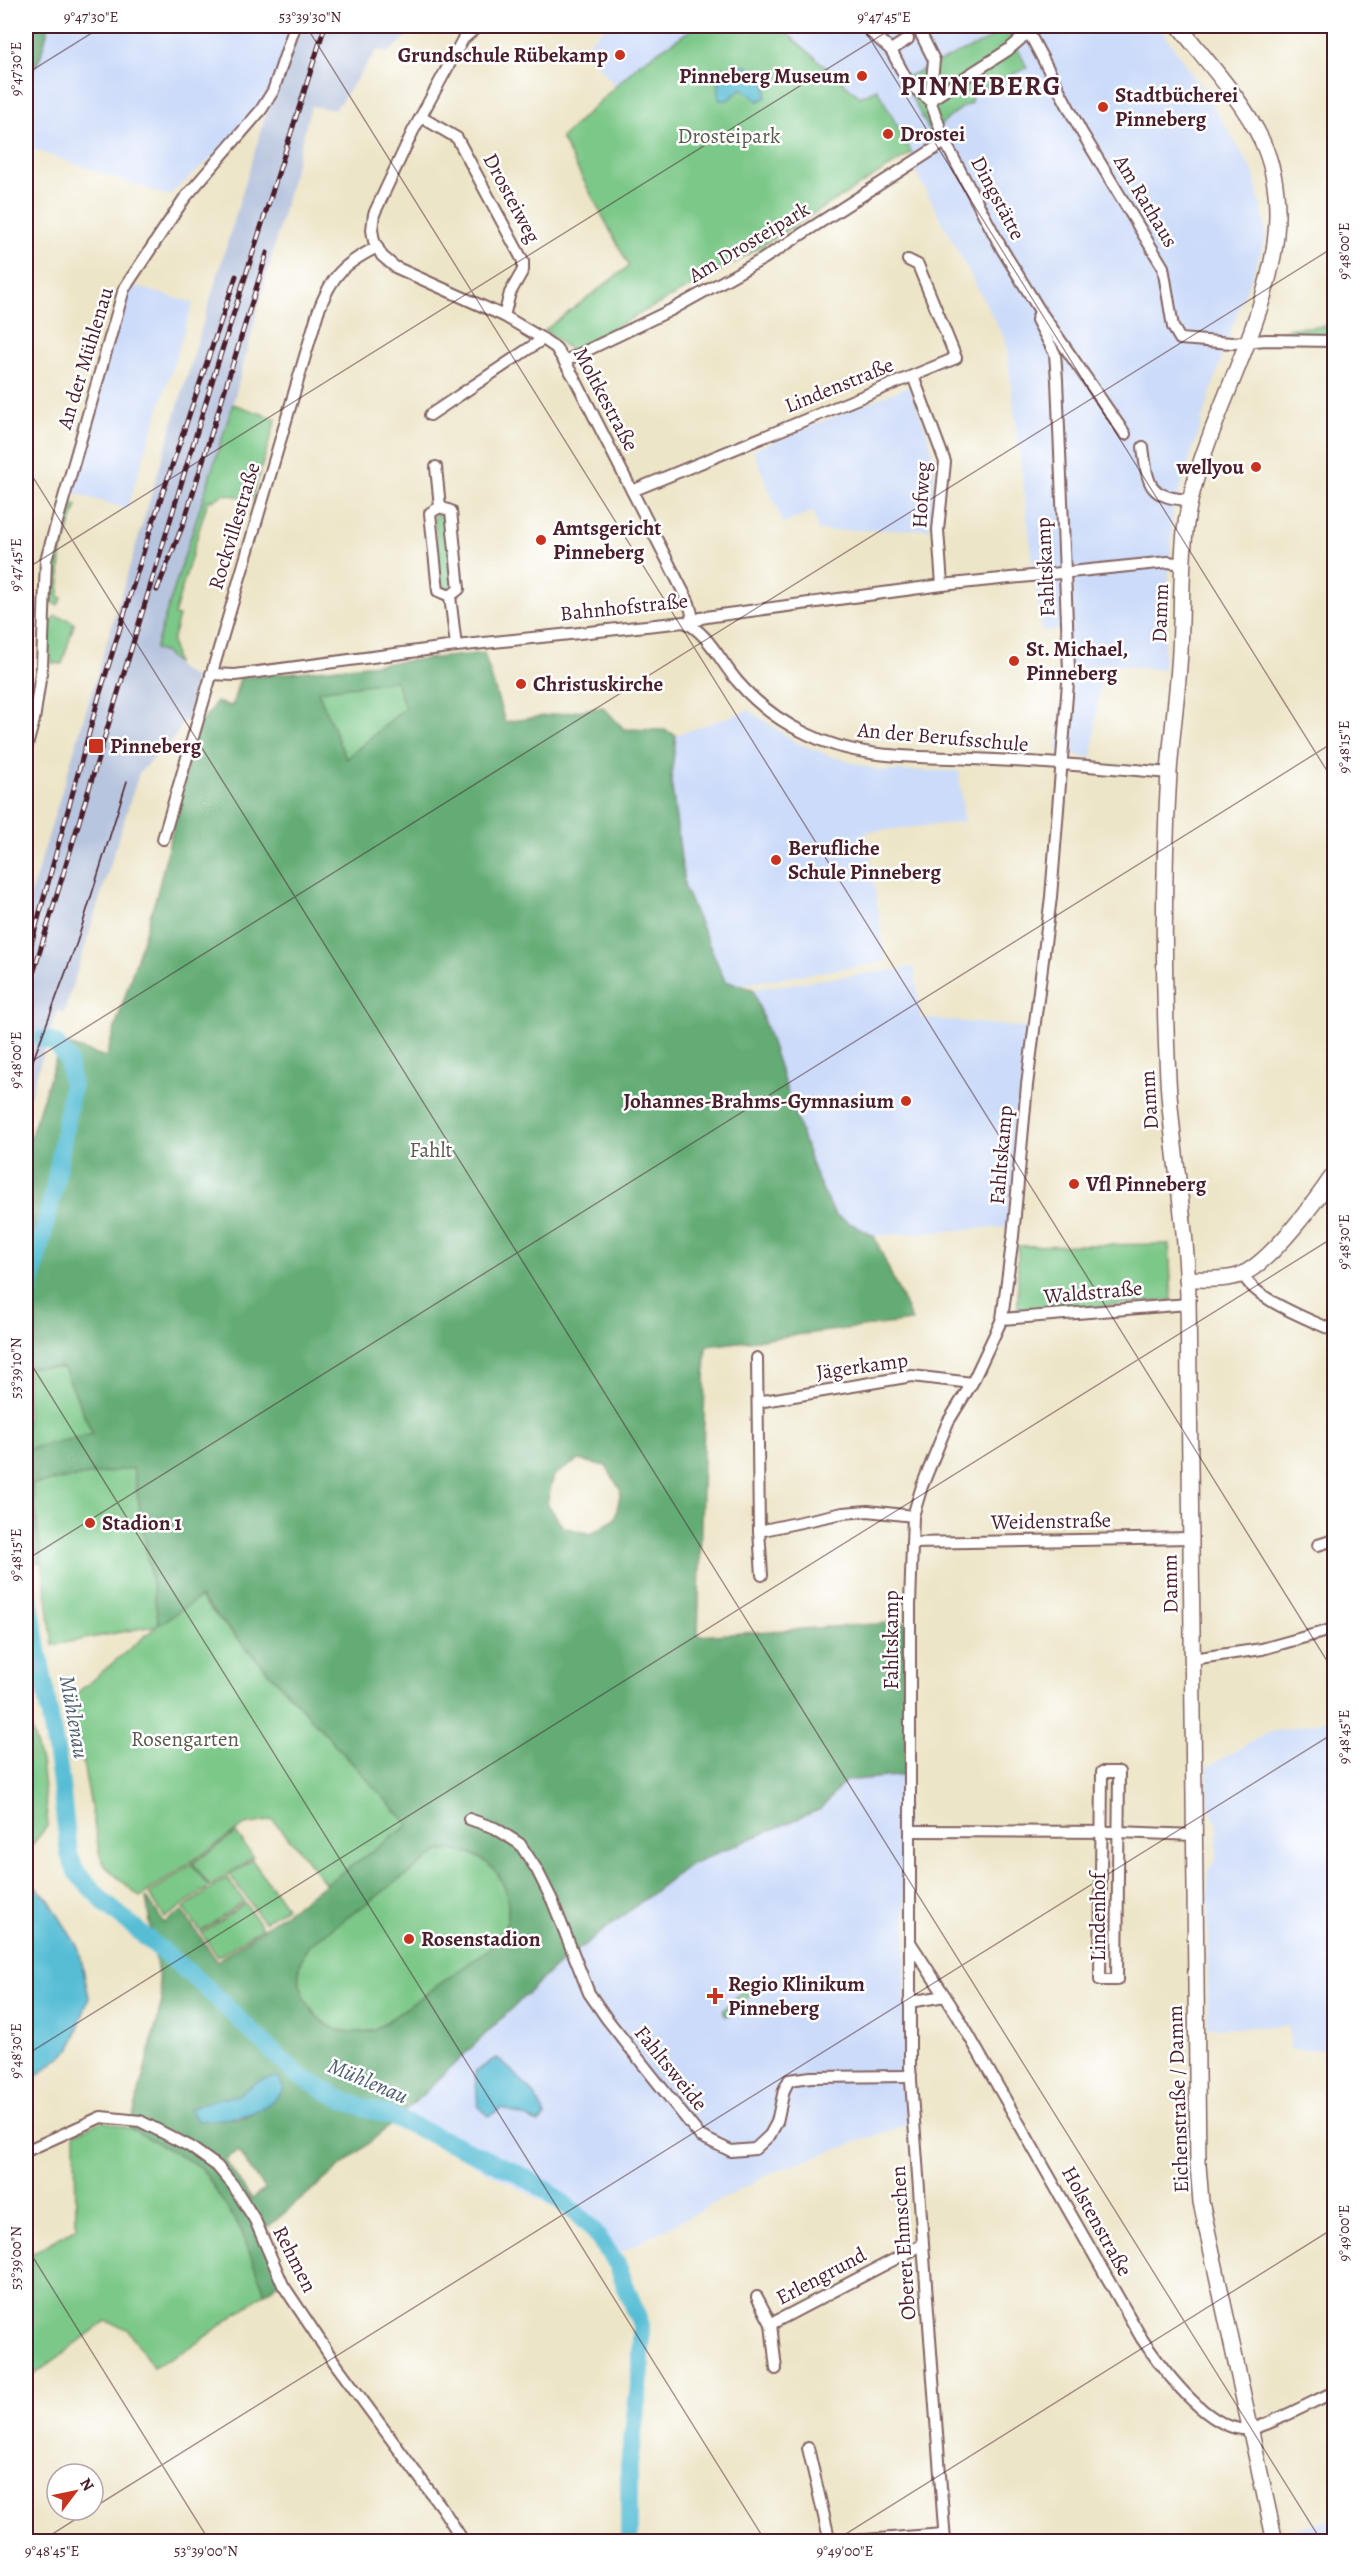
<svg xmlns="http://www.w3.org/2000/svg" width="1360" height="2567" font-family="Alegreya,serif">
<style>
.built{fill:#ccdbf9}
.industrial{fill:#b8c5de}
.green{fill:#7bc888;stroke:#62745a;stroke-width:1.5}
.forest{fill:#64ac74;stroke:#576650;stroke-width:1.5;fill-rule:evenodd}
.water{fill:#57bdd5;stroke:#506e80;stroke-width:1.5}
.lines{fill:none;stroke-linecap:round;stroke-linejoin:round}
.river{stroke:#57bdd5;stroke-width:18}
.street-casing{stroke:#836462;stroke-width:14}
.secondary-casing{stroke:#836462;stroke-width:18}
.street{stroke:#fff;stroke-width:10}
.secondary{stroke:#fff;stroke-width:15}
.tram{stroke:#4a1f2b;stroke-width:1.5}
.rail-casing{stroke:#4a1f2b;stroke-width:5}
.rail{stroke:#fff;stroke-width:3;stroke-dasharray:9;stroke-linecap:butt}
.ticks{fill:none;stroke:#4a1f2b;stroke-width:1.5;stroke-opacity:0.45}
.poi-dot{fill:#c8321e;stroke:#fff;stroke-width:2}
.labels{text-anchor:middle;dominant-baseline:central;stroke-width:5;stroke-linejoin:round;paint-order:stroke}
.poi-label{font-size:21px;font-weight:bold;fill:#4a1f2b;stroke:#fff;text-anchor:start}
.park-label{font-size:21px;fill:#5b5a4c;stroke:#fff}
.street-label{font-size:21px;fill:#4a1f2b;stroke:#fff}
.water-label{font-size:22px;font-style:italic;fill:#4f5e6f;stroke:#fff}
.district-label{font-size:27px;font-weight:bold;letter-spacing:1.5px;fill:#4a1f2b;stroke:#fff}
.neatline{fill:none;stroke:#4a1f2b;stroke-width:2}
.ticks-label{font-size:15px;text-anchor:middle;fill:#4a1f2b}
</style>
<rect width="100%" height="100%" fill="#fff"/>
<filter id="ink" filterUnits="userSpaceOnUse"><feTurbulence type="fractalNoise" baseFrequency=".0167" numOctaves="2"/><feDisplacementMap in="SourceGraphic" scale="12" xChannelSelector="R" yChannelSelector="G"/><feConvolveMatrix kernelMatrix="1 2 1 2 8 2 1 2 1" color-interpolation-filters="sRGB"/></filter>
<filter id="wash" filterUnits="userSpaceOnUse"><feTurbulence type="fractalNoise" baseFrequency=".008" numOctaves="4" result="noise"/><feDisplacementMap in="SourceGraphic" scale="24" xChannelSelector="R" yChannelSelector="G"/><feGaussianBlur stdDeviation="1.35" result="paint"/><feColorMatrix in="noise" values="0 0 0 0 0 0 0 0 0 0 0 0 0 0 0 0 0 1.4 0 .05"/><feComposite in="paint" operator="in"/></filter>
<g filter="url(#wash)">
<rect width="100%" height="100%" fill="#ede5c7"/>
<g class="built">
<polygon points="49,26 295,26 273,91 244,130 168,196 26,147 26,79 40,59"/>
<polygon points="607,26 697,26 640,63 615,86 583,47"/>
<polygon points="779,26 1159,26 1206,95 1253,171 1267,235 1228,338 1173,512 1163,670 1102,663 1092,758 1057,751 1063,685 1061,630 1041,631 1006,342 916,172 912,153 877,89 861,97"/>
<polygon points="131,285 193,303 127,509 68,491 127,288"/>
<polygon points="909,386 930,440 935,469 930,529 818,531 813,511 783,524 753,450"/>
<polygon points="749,710 797,743 831,756 881,771 959,771 964,822 866,832 886,962 737,985 725,982 685,889 671,780 676,735"/>
<polygon points="914,967 921,1018 1030,1028 1007,1227 874,1236 835,1215 815,1174 753,989"/>
<polygon points="1334,1719 1334,2049 1290,2050 1289,2026 1208,2028 1208,1871 1217,1856 1217,1823 1211,1812 1208,1798 1207,1767 1267,1733"/>
<polygon points="906,1775 905,2024 908,2124 776,2171 608,2259 563,2212 394,2122 554,1968 691,1864 821,1809 845,1781"/>
<polygon points="1334,2518 1334,2541 1287,2541 1284,2533"/>
</g>
<polygon class="industrial" points="297,26 420,26 388,53 377,50 335,110 311,106 233,404 155,648 171,658 178,668 198,680 193,694 193,721 184,720 176,736 139,773 64,1013 57,1011 26,1108 26,910 273,91"/>
<g class="green">
<polygon points="697,26 779,26 860,97 877,89 912,153 734,263 571,351 545,330 629,266 561,138 640,63"/>
<path d="M1007 26 1027 68 972 94 971 103C951 112 948 122 930 132L902 79 992 38 990 34Z"/>
<polygon points="1334,326 1334,336 1272,335 1291,328"/>
<polygon points="233,404 276,419 252,499 224,494 212,501 208,500 174,615 179,616 172,641 176,663 165,653 155,649"/>
<path d="M65 502 77 505 61 552 59 597 62 598 58 605 54 604 51 598C53 564 56 534 65 502Z"/>
<polygon points="441,510 448,516 454,588 449,591 441,585 434,517"/>
<path d="M55 616 70 620 74 624 62 664 52 663C47 654 48 624 55 616Z"/>
<polygon points="396,680 405,708 346,759 317,691"/>
<polygon points="1169,1244 1172,1300 1018,1313 1018,1246"/>
<polygon points="27,1367 64,1368 93,1435 26,1449"/>
<polygon points="134,1468 159,1624 199,1597 409,1825 326,1884 296,1846 273,1820 245,1825 140,1897 106,1867 100,1856 71,1698 158,1625 53,1645 32,1484"/>
<polygon points="26,1709 41,1762 48,1825 31,1846 26,1844"/>
<polygon points="236,1833 253,1857 210,1887 193,1863"/>
<path d="M452 1850C463 1852 474 1854 483 1860 511 1879 516 1919 496 1944L375 2030C340 2038 314 2025 302 1990 299 1981 297 1972 300 1963 302 1957 306 1951 308 1946L439 1851Z"/>
<polygon points="252,1860 286,1907 264,1922 230,1875"/>
<polygon points="192,1864 209,1887 165,1918 149,1894"/>
<polygon points="227,1878 244,1901 201,1932 184,1908"/>
<polygon points="245,1903 262,1927 218,1957 202,1934"/>
<path d="M746 1988 751 1993C745 2001 734 2015 725 2016L723 2010Z"/>
<polygon points="102,2121 130,2128 201,2167 241,2230 265,2293 191,2347 153,2367 127,2329 106,2321 26,2381 26,2257 76,2228 75,2133"/>
</g>
<g class="forest">
<polygon points="26,26 49,26 40,59 26,79"/>
<path d="M484 653 505 722 603 707 624 729 664 730 676 735 671 780 685 889 725 981 753 989 815 1174 835 1215 874 1236 912 1321 706 1346 698 1636 905 1622 906 1775 845 1781 821 1809 691 1864 554 1968 394 2122 264 2230 287 2276 265 2293 241 2230 201 2167 130 2128 162 2001 146 1897 164 1923 182 1911 217 1961 409 1825 200 1597 159 1625 133 1468 32 1484 42 1563 26 1560V1449L93 1434 64 1368 27 1367 26 1371V1150L61 1043 106 1057 157 894 198 723 211 711 215 702 232 706 240 678ZM396 681 405 708 346 759 318 691ZM578 1460 606 1466 621 1491 615 1519 591 1534 563 1527 547 1503 554 1475ZM452 1850C463 1852 474 1854 483 1860 511 1879 516 1919 496 1944L375 2030C340 2038 314 2025 302 1990 299 1981 297 1972 300 1963 302 1957 306 1951 308 1946L439 1851ZM260 2080 276 2098 242 2118 236 2119 189 2109 210 2101 238 2095ZM238 2151 265 2190 251 2199 225 2160Z"/>
</g>
<g class="water">
<polygon points="734,64 750,67 766,84 766,97 758,101 742,88 728,100 719,100 719,83"/>
<polygon points="26,1878 49,1900 79,1949 89,1997 71,2049 30,2081 26,2082"/>
<path d="M497 2058C514 2072 539 2095 545 2117L539 2123 502 2108 489 2116 478 2106 475 2072Z"/>
<path d="M278 2077 284 2089C261 2118 230 2119 197 2121L189 2109 210 2101 238 2095 260 2080Z"/>
</g>
<g class="lines">
<g class="river">
<polyline points="26,1303 55,1185 72,1087 68,1059 55,1043 43,1039"/>
<polyline points="26,1580 59,1768 69,1854 76,1872 106,1904 200,1982 296,2074 342,2100 393,2117 513,2171 546,2190 577,2214 592,2229 617,2264 641,2325 641,2370 629,2465 629,2542"/>
</g>
</g>
</g>
<g filter="url(#ink)">
<g class="lines">
<g class="street-casing">
<g id="street">
<polyline points="478,26 463,39 413,131 374,214 372,230 374,241 382,256 395,267 504,316 543,339 556,348 574,377 689,603 692,614 690,624"/>
<polyline points="864,26 891,50 909,84 930,100"/>
<polyline points="917,26 934,60 930,100 945,142 1002,249 1040,311 1125,434"/>
<polyline points="1028,31 1081,131 1163,267 1173,327 1180,339 1232,343 1266,340 1334,341"/>
<polyline points="891,50 908,39"/>
<polyline points="930,100 1008,50 1036,26"/>
<polyline points="421,117 457,138 523,261 523,270 510,293 504,316"/>
<polyline points="565,361 673,309 763,259 945,142"/>
<polyline points="913,376 945,462 938,530 942,585"/>
<polyline points="430,415 543,339"/>
<path d="M1143 447C1148 485 1148 498 1190 500"/>
<polyline points="436,467 440,507"/>
<polyline points="632,491 956,358 918,265 908,260"/>
<polyline points="440,507 430,513 438,591 450,596"/>
<polyline points="440,507 451,511 459,589 450,596"/>
<polyline points="450,596 456,646"/>
<polyline points="690,624 701,618 713,616 942,585 1168,562 1183,564"/>
<path d="M211 674 235 675 456 646 684 622C708 632 721 663 738 682 757 704 781 722 807 734 859 760 916 756 973 759 1038 762 1104 767 1169 773"/>
<polyline points="26,749 34,720 42,666 46,560 124,289 184,199 261,110 273,91 295,26"/>
<path d="M163 839 318 312C332 275 342 265 377 247"/>
<path d="M1243 1274C1253 1299 1309 1319 1334 1331"/>
<polyline points="1002,1319 1188,1304"/>
<polyline points="757,1358 759,1531 762,1575"/>
<polyline points="758,1402 912,1376 972,1383"/>
<polyline points="759,1531 843,1513 868,1511 913,1516"/>
<polyline points="912,1543 1191,1538"/>
<polyline points="1318,1545 1334,1540"/>
<polyline points="1192,1659 1262,1649 1334,1629"/>
<polygon points="1102,1772 1119,1772 1117,1980 1100,1980"/>
<polyline points="469,1819 495,1828 520,1844 537,1870 552,1900 589,1993 607,2019 700,2136 731,2151 755,2149 770,2135 777,2122 784,2090 789,2080 811,2077 911,2076"/>
<polyline points="910,1831 1119,1832 1194,1835"/>
<path d="M910 1942 956 2013 1142 2339C1162 2368 1209 2433 1249 2429 1267 2427 1316 2400 1334 2392"/>
<polyline points="909,2002 945,1996"/>
<polyline points="26,2151 101,2117 140,2121 189,2146 217,2166 233,2185 255,2220 283,2285 335,2363 442,2508 464,2542"/>
<polyline points="757,2297 771,2324 776,2369"/>
<polyline points="771,2324 922,2245"/>
<polyline points="808,2448 830,2542"/>
<polyline points="839,2542 944,2534"/>
<polyline points="945,2542 910,2067 910,1605 913,1516 922,1486 948,1422 972,1383 1002,1319 1013,1236 1027,1085 1051,897 1069,670 1057,380 1055,354 1037,320 1040,311"/>
</g>
</g>
<g class="secondary-casing">
<g id="secondary">
<path d="M1179 26C1207 62 1242 99 1262 141 1319 265 1198 407 1185 531 1181 571 1182 611 1180 651 1178 691 1172 731 1169 772 1163 873 1163 977 1168 1079 1172 1152 1187 1225 1188 1298 1193 1587 1194 1876 1198 2165L1201 2202 1275 2542"/>
<path d="M1187 1279C1204 1279 1227 1281 1243 1274 1273 1259 1315 1202 1334 1174"/>
</g>
</g>
<use href="#street" class="street"/>
<use href="#secondary" class="secondary"/>
<polyline class="tram" points="26,1079 77,942 127,781"/>
<g class="rail-casing">
<g id="rail">
<polyline points="157,590 184,522 267,253"/>
<polyline points="26,963 100,693 148,537 236,276"/>
<polyline points="26,997 215,372 325,26"/>
</g>
</g>
<use href="#rail" class="rail"/>
</g>
</g>
<path class="ticks" d="M306 26 1334 1672M862 26 1334 782M26 74 103 26M26 466 1322 2542M26 569 896 26M26 1065 1334 247M26 1356 766 2542M26 1560 1334 742M26 2055 1334 1237M26 2246 210 2542M93 2508 1334 1733M40 2542 90 2510M833 2542 1334 2228"/>
<g class="poi-dot">
<circle cx="620" cy="55" r="6"/>
<circle cx="862" cy="76" r="6"/>
<circle cx="1103" cy="107" r="6"/>
<circle cx="888" cy="134" r="6"/>
<circle cx="1256" cy="467" r="6"/>
<circle cx="541" cy="540" r="6"/>
<circle cx="1014" cy="661" r="6"/>
<circle cx="521" cy="684" r="6"/>
<rect x="88" y="738" width="16" height="16" rx="3"/>
<circle cx="776" cy="860" r="6"/>
<circle cx="906" cy="1101" r="6"/>
<circle cx="1074" cy="1184" r="6"/>
<circle cx="90" cy="1523" r="6"/>
<circle cx="409" cy="1939" r="6"/>
<path d="M712 1987h6v6h6v6h-6v6h-6v-6h-6v-6h6z"/>
</g>
<g class="labels">
<g class="poi-label">
<text x="608" y="55" text-anchor="end">Grundschule Rübekamp</text>
<text x="850" y="76" text-anchor="end">Pinneberg Museum</text>
<text x="1115" y="95">Stadtbücherei<tspan x="1115" dy="24">Pinneberg</tspan></text>
<text x="900" y="134">Drostei</text>
<text x="1244" y="467" text-anchor="end">wellyou</text>
<text x="553" y="528">Amtsgericht<tspan x="553" dy="24">Pinneberg</tspan></text>
<text x="1026" y="649">St. Michael,<tspan x="1026" dy="24">Pinneberg</tspan></text>
<text x="533" y="684">Christuskirche</text>
<text x="110" y="746">Pinneberg</text>
<text x="788" y="848">Berufliche<tspan x="788" dy="24">Schule Pinneberg</tspan></text>
<text x="894" y="1101" text-anchor="end">Johannes-Brahms-Gymnasium</text>
<text x="1086" y="1184">Vfl Pinneberg</text>
<text x="102" y="1523">Stadion 1</text>
<text x="421" y="1939">Rosenstadion</text>
<text x="728" y="1984">Regio Klinikum<tspan x="728" dy="24">Pinneberg</tspan></text>
</g>
<g class="park-label">
<text x="729" y="136">Drosteipark</text>
<text x="431" y="1150">Fahlt</text>
<text x="185" y="1739">Rosengarten</text>
</g>
<g class="street-label">
<text transform="translate(512 198) rotate(62)">Drosteiweg</text>
<text transform="translate(998 198) rotate(62)">Dingstätte</text>
<text transform="translate(1146 201) rotate(59)">Am Rathaus</text>
<text transform="translate(749 242) rotate(-31)">Am Drosteipark</text>
<text transform="translate(85 358) rotate(-73)">An der Mühlenau</text>
<text transform="translate(839 385) rotate(-22)">Lindenstraße</text>
<text transform="translate(606 399) rotate(62)">Moltkestraße</text>
<text transform="translate(921 495) rotate(-87)">Hofweg</text>
<text transform="translate(234 526) rotate(-73)">Rockvillestraße</text>
<text transform="translate(1045 567) rotate(-93)">Fahltskamp</text>
<text transform="translate(624 607) rotate(-6)">Bahnhofstraße</text>
<text transform="translate(1160 613) rotate(-88)">Damm</text>
<text transform="translate(943 737) rotate(5)">An der Berufsschule</text>
<text transform="translate(1149 1100) rotate(-94)">Damm</text>
<text transform="translate(1001 1155) rotate(-85)">Fahltskamp</text>
<text transform="translate(1093 1292) rotate(-5)">Waldstraße</text>
<text transform="translate(862 1366) rotate(-8)">Jägerkamp</text>
<text transform="translate(1051 1521) rotate(-1)">Weidenstraße</text>
<text transform="translate(1170 1584) rotate(-91)">Damm</text>
<text transform="translate(891 1640) rotate(-90)">Fahltskamp</text>
<text transform="translate(1098 1917) rotate(-90)">Lindenhof</text>
<text transform="translate(671 2068) rotate(51)">Fahltsweide</text>
<text transform="translate(1178 2099) rotate(-92)">Eichenstraße / Damm</text>
<text transform="translate(1097 2221) rotate(61)">Holstenstraße</text>
<text transform="translate(903 2243) rotate(-94)">Oberer Ehmschen</text>
<text transform="translate(295 2259) rotate(63)">Rehmen</text>
<text transform="translate(821 2276) rotate(-28)">Erlengrund</text>
</g>
<g class="water-label">
<text transform="translate(74 1717) rotate(80)">Mühlenau</text>
<text transform="translate(368 2081) rotate(23)">Mühlenau</text>
</g>
<g class="district-label">
<text x="981" y="86">PINNEBERG</text>
</g>
</g>
<rect width="1360" height="2567" fill="none" stroke="#fff" stroke-width="66"/>
<g transform="translate(75 2492) rotate(58)"><circle r="28" fill="#ffffff" stroke="#b7a5aa" stroke-width="1.5"/>
<path d="M0-4.5L10 22L0 15L-10 22Z" fill="#c8321e"/>
<text y="-9" font-size="16" font-weight="bold" text-anchor="middle" fill="#4a1f2b">N</text>
</g>
<rect x="33" y="33" width="1294" height="2501" class="neatline"/>
<g class="ticks-label">
<text x="91" y="22">9°47'30"E</text>
<text x="310" y="22">53°39'30"N</text>
<text x="884" y="22">9°47'45"E</text>
<text transform="translate(16 69) rotate(-90)" y="5">9°47'30"E</text>
<text transform="translate(1344 251) rotate(-90)" y="5">9°48'00"E</text>
<text transform="translate(16 565) rotate(-90)" y="5">9°47'45"E</text>
<text transform="translate(1344 747) rotate(-90)" y="5">9°48'15"E</text>
<text transform="translate(16 1060) rotate(-90)" y="5">9°48'00"E</text>
<text transform="translate(1344 1242) rotate(-90)" y="5">9°48'30"E</text>
<text transform="translate(16 1368) rotate(-90)" y="5">53°39'10"N</text>
<text transform="translate(16 1555) rotate(-90)" y="5">9°48'15"E</text>
<text transform="translate(1344 1737) rotate(-90)" y="5">9°48'45"E</text>
<text transform="translate(16 2051) rotate(-90)" y="5">9°48'30"E</text>
<text transform="translate(1344 2233) rotate(-90)" y="5">9°49'00"E</text>
<text transform="translate(16 2258) rotate(-90)" y="5">53°39'00"N</text>
<text x="52" y="2556">9°48'45"E</text>
<text x="206" y="2556">53°39'00"N</text>
<text x="845" y="2556">9°49'00"E</text>
</g>
</svg>
